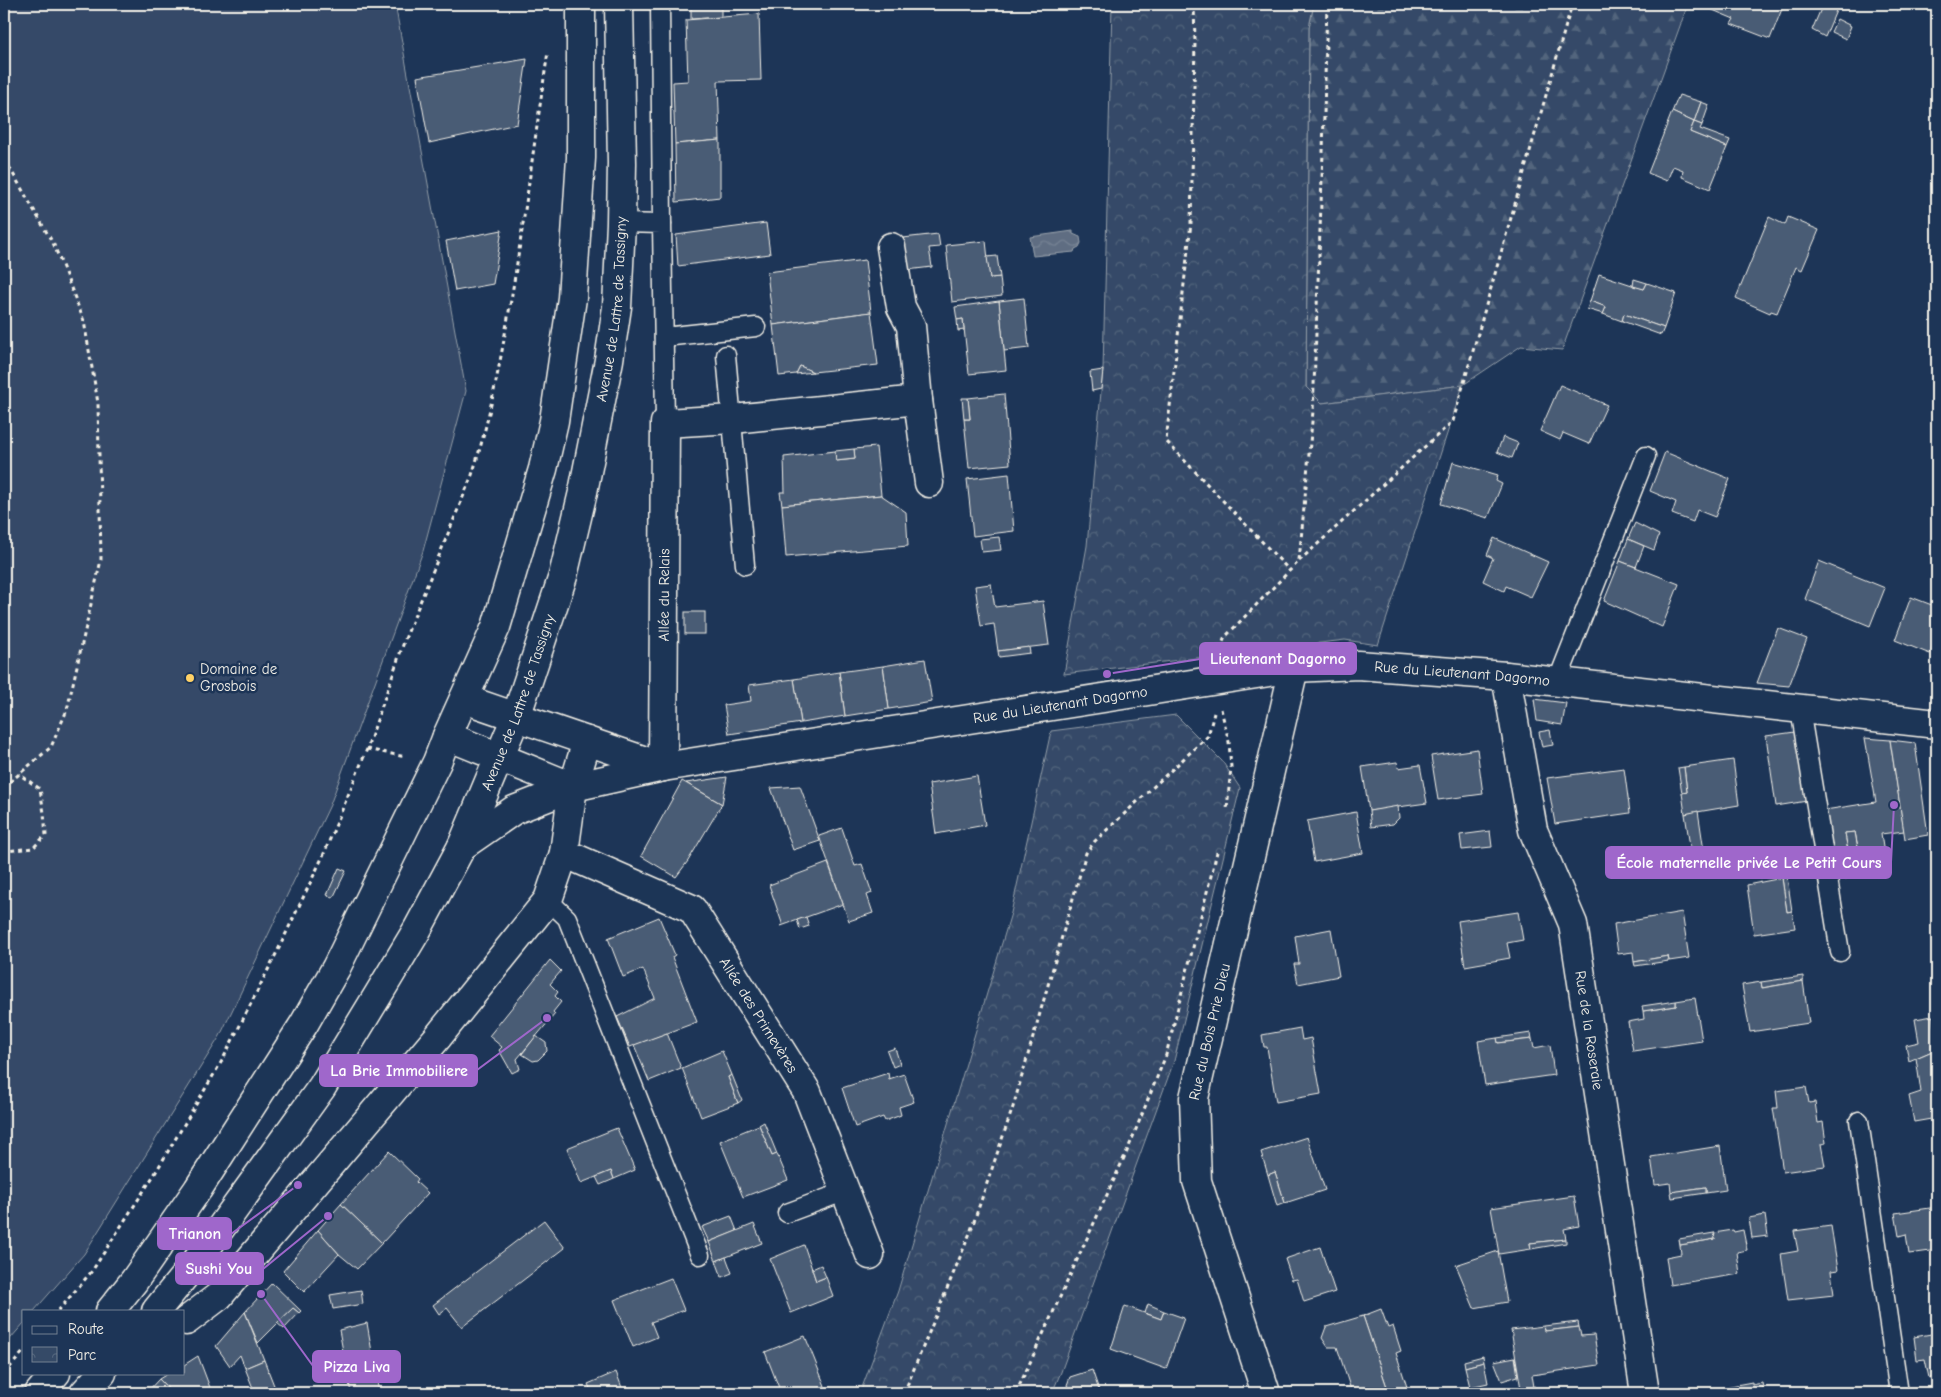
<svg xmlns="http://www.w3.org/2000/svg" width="1941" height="1397" font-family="'Comic Neue',sans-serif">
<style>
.green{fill:#354a67;stroke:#949ea8}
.forest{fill:url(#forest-firs);stroke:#949ea8}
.park{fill:url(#park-crowns);stroke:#949ea8}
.water{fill:url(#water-waves);stroke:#9aa2ab}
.building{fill:#485b74;stroke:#f4f1e8}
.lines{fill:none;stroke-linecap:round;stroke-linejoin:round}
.service-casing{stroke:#f4f1e8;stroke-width:21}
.minor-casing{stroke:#f4f1e8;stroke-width:31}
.tertiary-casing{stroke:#f4f1e8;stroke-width:31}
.primary-casing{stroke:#f4f1e8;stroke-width:31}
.path{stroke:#f4f1e8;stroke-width:3;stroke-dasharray:4 4;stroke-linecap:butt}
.service{stroke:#1d3557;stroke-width:18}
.minor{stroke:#1d3557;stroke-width:28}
.tertiary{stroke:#1d3557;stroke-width:28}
.primary{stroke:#1d3557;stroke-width:28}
.poi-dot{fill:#ffd166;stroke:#1d3557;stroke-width:2}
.labels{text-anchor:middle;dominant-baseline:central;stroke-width:5;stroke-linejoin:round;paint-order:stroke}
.street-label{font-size:15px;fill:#f4f1e8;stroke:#1d3557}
.poi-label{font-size:15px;fill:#f4f1e8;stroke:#1d3557;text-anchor:start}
.leader{fill:none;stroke:#9f67cb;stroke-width:2}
.callout-dot{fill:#9f67cb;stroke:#1d3557;stroke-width:2}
.callout{fill:#9f67cb;stroke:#9f67cb;stroke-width:2}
.callout-label{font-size:16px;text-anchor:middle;font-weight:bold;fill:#fff}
</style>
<defs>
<pattern id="forest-firs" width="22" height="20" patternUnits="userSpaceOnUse" patternTransform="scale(1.25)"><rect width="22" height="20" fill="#354a67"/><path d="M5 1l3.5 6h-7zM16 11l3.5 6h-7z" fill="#53657d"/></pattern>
<pattern id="park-crowns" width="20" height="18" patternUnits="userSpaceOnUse" patternTransform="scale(1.25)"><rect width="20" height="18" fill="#354a67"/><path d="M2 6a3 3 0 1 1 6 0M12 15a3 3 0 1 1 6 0" fill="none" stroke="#53657d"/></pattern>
<pattern id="water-waves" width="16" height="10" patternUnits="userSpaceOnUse" patternTransform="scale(1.25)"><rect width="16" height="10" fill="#5e6d82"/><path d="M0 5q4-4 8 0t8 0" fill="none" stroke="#768294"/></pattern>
</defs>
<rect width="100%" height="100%" fill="#1d3557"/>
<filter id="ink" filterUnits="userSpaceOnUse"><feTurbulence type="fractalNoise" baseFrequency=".02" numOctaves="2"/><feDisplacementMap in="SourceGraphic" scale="10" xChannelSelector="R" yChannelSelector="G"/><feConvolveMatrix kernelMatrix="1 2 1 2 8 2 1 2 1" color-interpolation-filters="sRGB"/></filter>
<g filter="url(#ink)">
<polygon class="green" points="4,4 395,4 466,391 423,551 330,805 220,1036 84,1254 34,1311 24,1311 24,1323 4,1346"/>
<polygon class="forest" points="1314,4 1688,4 1562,350 1521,346 1463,385 1322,403 1306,387 1309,27"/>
<g class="park">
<polygon points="1112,4 1314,4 1309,27 1306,387 1322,403 1463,385 1378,645 1345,640 1064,674 1087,546 1103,370"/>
<polygon points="1176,715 1222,761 1240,788 1174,1061 1061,1372 1052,1393 860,1393 898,1291 1011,913 1051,731"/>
</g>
<polygon class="water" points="1073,231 1073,234 1080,237 1081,243 1079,247 1075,249 1074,252 1033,256 1030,237"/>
<g class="building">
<polygon points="691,4 721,4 721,17 691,19"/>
<polygon points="1709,4 1784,4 1770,39 1731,24 1734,19 1708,8"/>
<polygon points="1823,4 1833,4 1838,6 1825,37 1812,30"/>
<polygon points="759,14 761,80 718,81 720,140 675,144 673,82 688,81 686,20"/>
<polygon points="1837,19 1851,26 1846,39 1831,32"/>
<polygon points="527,59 517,124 429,143 417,77"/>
<polygon points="1679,95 1701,102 1694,122 1672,112"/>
<polygon points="1701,102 1709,105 1702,125 1694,122"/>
<polygon points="1672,112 1694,122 1690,132 1727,147 1710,189 1682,177 1683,170 1673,166 1667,181 1648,173"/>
<polygon points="1694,122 1702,125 1700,129 1730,140 1727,147 1690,132"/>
<polygon points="720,140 720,197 676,202 675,144"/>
<polygon points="1769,217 1785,225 1788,217 1819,230 1802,270 1796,267 1777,313 1771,311 1770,313 1736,298"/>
<polygon points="766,223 770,254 678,266 676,235"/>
<polygon points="502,230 493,284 455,291 446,241"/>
<polygon points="938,234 940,247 929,248 932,267 907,270 903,238"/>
<polygon points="986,241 990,278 1000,277 1002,296 952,302 946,245"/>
<polygon points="997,256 1000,277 990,278 987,257"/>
<polygon points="865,260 871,312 773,325 767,272"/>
<polygon points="1599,274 1644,289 1647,283 1676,293 1664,328 1624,314 1622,321 1603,314 1606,307 1590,301"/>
<polygon points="1634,279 1647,283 1644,289 1633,286"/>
<polygon points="1024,298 1029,348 1004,351 999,301"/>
<polygon points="999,301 1006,370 969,374 963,319 957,320 955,307"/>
<polygon points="1590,301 1606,307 1603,314 1587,309"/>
<polygon points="871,312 878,365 813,372 800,366 796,374 779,376 773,325"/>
<polygon points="1624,314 1664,328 1661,335 1622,321"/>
<polygon points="963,319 964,330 958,331 957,320"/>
<polygon points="800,366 813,372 796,374"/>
<polygon points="1103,370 1101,389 1092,391 1090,372"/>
<polygon points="1560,385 1607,405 1589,444 1563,433 1560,440 1540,431"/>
<polygon points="1004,394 1010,464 969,468 964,419 970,419 968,398"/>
<polygon points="962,398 968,398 970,419 964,419"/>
<polygon points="1503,437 1518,443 1512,458 1497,452"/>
<polygon points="876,447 881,495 782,505 780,492 785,492 784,457 835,451 836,461 855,459 854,449"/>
<polygon points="854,449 855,459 836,461 835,451"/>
<polygon points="1665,452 1730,479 1715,517 1697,510 1693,522 1672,514 1676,502 1650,491"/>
<polygon points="1453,462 1498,475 1496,481 1502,484 1488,518 1441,504"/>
<polygon points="1009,474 1014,531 973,536 967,479"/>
<polygon points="881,495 906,512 908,546 786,557 782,505"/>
<polygon points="1635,523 1659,535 1654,550 1628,539"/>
<polygon points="999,537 1001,550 982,552 980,539"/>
<polygon points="1494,538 1548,562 1531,597 1506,586 1504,591 1483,581 1493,558 1487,555"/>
<polygon points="1628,539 1644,546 1636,567 1620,561"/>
<polygon points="1620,561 1679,584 1662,627 1604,601"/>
<polygon points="1819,561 1885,588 1870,626 1805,599"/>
<polygon points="991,584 995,607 1043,601 1049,645 998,651 994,624 981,626 975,586"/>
<polygon points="1911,597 1937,607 1937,635 1930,654 1895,640"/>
<rect x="685" y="612" width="20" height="22"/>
<polygon points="1778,628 1807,639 1789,686 1757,683"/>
<polygon points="1029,647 1030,653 999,657 998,651"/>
<polygon points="925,659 932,702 889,709 883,666"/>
<polygon points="883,666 889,709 845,716 839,672"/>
<polygon points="839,672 845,716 801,723 794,679"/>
<polygon points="794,679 801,723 729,734 724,705 751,701 749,685"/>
<polygon points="1534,699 1566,703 1562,725 1537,721"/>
<polygon points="1550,730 1553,745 1542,747 1539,732"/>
<polygon points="1795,732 1807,801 1776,806 1766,736"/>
<polygon points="1865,738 1890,740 1904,831 1881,834 1884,854 1860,857 1855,832 1845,833 1852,878 1835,880 1825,810 1876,802"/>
<polygon points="1890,740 1915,743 1928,835 1905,839"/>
<polygon points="1477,749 1483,794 1438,800 1431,756"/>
<polygon points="1733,760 1739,805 1685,814 1682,793 1687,792 1684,767"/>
<polygon points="1397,762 1398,768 1420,765 1427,803 1369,811 1362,767"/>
<polygon points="1684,767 1687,792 1682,793 1678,768"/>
<polygon points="1624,768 1630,813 1555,824 1547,778"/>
<polygon points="977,776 985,825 936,834 929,784"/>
<polygon points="727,777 722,804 686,783"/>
<polygon points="682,781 722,804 688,861 676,877 641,856"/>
<polygon points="800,786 820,841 793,850 771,788"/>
<polygon points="1398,806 1399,818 1393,824 1371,827 1369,811"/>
<polygon points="1698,811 1704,851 1691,853 1685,814"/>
<polygon points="1356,812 1363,853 1314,862 1307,821"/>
<polygon points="842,828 855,866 862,864 872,893 867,895 873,913 849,921 819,836"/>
<polygon points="1490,831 1492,847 1462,850 1460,835"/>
<polygon points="1855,832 1861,866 1851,868 1845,833"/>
<polygon points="828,863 843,904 781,926 782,923 769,885"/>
<polygon points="339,868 346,871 333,898 327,895"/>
<polygon points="1787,877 1792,911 1787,912 1782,878"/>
<polygon points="1782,878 1787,912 1792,911 1795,928 1754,934 1747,885"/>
<polygon points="1518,912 1523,940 1507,943 1510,958 1465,966 1458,921"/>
<polygon points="1682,912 1689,958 1669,961 1668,956 1634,962 1633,952 1618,954 1614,924"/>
<polygon points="659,917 675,955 672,957 697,1022 630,1047 617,1017 655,998 643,969 623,977 608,938"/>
<polygon points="806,917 809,926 800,929 797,920"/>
<polygon points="1331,929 1339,976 1298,984 1294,964 1299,964 1295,936"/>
<polygon points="1668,956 1669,961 1635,966 1634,962"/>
<polygon points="550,960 561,971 550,984 558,992 555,996 561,1002 553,1012 555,1014 517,1059 520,1069 512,1073 499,1050 502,1047 489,1036"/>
<polygon points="1803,976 1803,981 1762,988 1761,982"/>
<polygon points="1803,981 1809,1023 1750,1032 1742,985 1761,982 1762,988"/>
<polygon points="1695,998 1702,1041 1633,1051 1628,1022 1644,1019 1643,1011 1676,1006 1676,1001"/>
<polygon points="1676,1001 1676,1006 1643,1011 1642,1006"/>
<polygon points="1933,1016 1937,1049 1909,1061 1906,1045 1919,1042 1915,1019"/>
<polygon points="1300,1028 1302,1040 1311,1038 1321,1094 1276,1102 1267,1047 1264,1047 1262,1035"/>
<polygon points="667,1033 681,1068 649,1081 634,1045"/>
<polygon points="1531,1033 1532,1039 1498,1043 1497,1038"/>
<polygon points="536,1036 546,1043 547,1051 538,1060 533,1061 522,1054"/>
<polygon points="1497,1038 1498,1043 1532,1039 1534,1048 1550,1045 1554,1075 1485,1085 1478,1041"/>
<polygon points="895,1048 900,1064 893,1067 887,1051"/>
<polygon points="1937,1049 1937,1118 1914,1122 1909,1096 1921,1092 1916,1058"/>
<polygon points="722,1051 732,1075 728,1077 738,1103 701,1117 682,1068"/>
<polygon points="888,1073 889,1079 904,1074 914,1102 899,1107 901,1115 885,1121 883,1117 855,1127 842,1088"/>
<polygon points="732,1075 742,1100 738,1103 728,1077"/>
<polygon points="1806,1087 1809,1103 1815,1102 1818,1123 1823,1122 1826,1143 1821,1144 1825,1166 1783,1172 1773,1108 1778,1108 1776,1091"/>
<polygon points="764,1122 777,1154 772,1156 759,1125"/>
<polygon points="759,1125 772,1156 777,1154 788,1180 743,1197 720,1141"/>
<polygon points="617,1128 635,1170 614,1179 611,1171 581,1183 567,1148"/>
<polygon points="1307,1137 1325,1190 1285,1203 1275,1172 1268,1175 1261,1152"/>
<polygon points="1720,1146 1726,1190 1706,1193 1706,1187 1671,1192 1670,1183 1655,1185 1651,1157"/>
<polygon points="389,1151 418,1179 416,1182 428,1193 382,1243 341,1204"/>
<polygon points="611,1171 614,1179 600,1185 596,1177"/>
<polygon points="1275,1172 1285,1203 1277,1206 1268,1175"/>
<polygon points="1706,1187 1706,1193 1672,1198 1671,1192"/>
<polygon points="1574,1196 1579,1226 1564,1229 1566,1239 1530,1243 1531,1249 1499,1254 1491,1208"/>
<polygon points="341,1204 382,1243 357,1269 339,1254 318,1230"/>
<polygon points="1937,1207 1937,1250 1909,1254 1906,1234 1899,1236 1895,1213"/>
<polygon points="1765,1215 1768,1236 1752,1238 1749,1218"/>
<polygon points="731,1216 737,1231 709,1242 702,1227"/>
<polygon points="544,1220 565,1248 462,1327 447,1308 439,1314 433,1305"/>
<polygon points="754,1224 762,1243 716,1261 709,1242"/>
<polygon points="1831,1226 1838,1270 1831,1271 1834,1295 1788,1300 1781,1254 1798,1251 1794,1231"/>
<polygon points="318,1230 339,1254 304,1292 283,1271"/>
<polygon points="1733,1230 1734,1232 1743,1230 1747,1250 1737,1252 1740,1274 1670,1285 1666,1257 1681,1254 1680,1245 1715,1239 1714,1233"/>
<polygon points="1714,1233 1715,1239 1680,1245 1679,1239"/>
<polygon points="1566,1239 1566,1243 1531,1249 1530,1243"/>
<polygon points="804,1245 816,1281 826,1277 833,1296 791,1313 770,1259"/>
<polygon points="1320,1247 1335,1292 1304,1302 1297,1279 1292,1280 1285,1259"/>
<polygon points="1498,1251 1507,1302 1474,1308 1456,1265"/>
<polygon points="726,1257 732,1273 722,1277 716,1261"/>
<polygon points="821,1265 826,1277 816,1281 812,1269"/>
<polygon points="671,1278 684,1310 651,1322 657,1337 633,1347 614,1300"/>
<polygon points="272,1283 301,1311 299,1313 293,1308 258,1343 245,1312"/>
<polygon points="361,1290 363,1304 333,1309 330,1295"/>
<polygon points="1148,1304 1164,1311 1161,1319 1145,1313"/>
<polygon points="1125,1306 1161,1319 1164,1311 1184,1318 1166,1369 1111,1349"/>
<polygon points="293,1308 299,1313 284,1329 277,1323"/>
<polygon points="1381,1309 1388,1328 1393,1326 1401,1351 1396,1353 1407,1387 1389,1393 1363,1316"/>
<polygon points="245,1312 264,1360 245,1368 240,1355 230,1366 216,1346"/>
<polygon points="1363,1316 1389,1393 1352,1393 1337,1347 1328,1347 1322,1338 1326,1327"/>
<polygon points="1578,1322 1579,1327 1545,1331 1544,1326"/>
<polygon points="367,1323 379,1393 351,1393 339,1330"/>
<polygon points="1544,1326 1545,1331 1579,1327 1581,1336 1594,1335 1599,1365 1532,1375 1534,1387 1521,1389 1511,1330"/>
<polygon points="1937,1333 1937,1377 1929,1378 1925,1359 1917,1360 1914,1337"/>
<polygon points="805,1336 825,1386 804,1393 781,1393 765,1352"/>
<polygon points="198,1356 212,1393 172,1393 159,1379 169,1373 184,1373 184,1365"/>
<polygon points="1483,1356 1484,1362 1465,1367 1464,1361"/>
<polygon points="1515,1357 1518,1376 1502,1381 1494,1361"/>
<polygon points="264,1360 277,1393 251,1393 250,1390 253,1388 245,1368"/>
<polygon points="1484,1362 1488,1383 1470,1387 1465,1367"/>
<polygon points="1092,1370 1100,1393 1070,1393 1067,1385 1070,1377"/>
<polygon points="616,1372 624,1393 592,1393 588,1384"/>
<polygon points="159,1379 172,1393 146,1393"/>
<polygon points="1752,1382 1752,1385 1762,1383 1764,1393 1693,1393"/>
<polygon points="1407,1387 1409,1392 1389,1393"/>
</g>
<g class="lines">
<g class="service-casing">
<g id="service">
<polyline points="660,4 662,224"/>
<polyline points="621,223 662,224 665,423"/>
<polyline points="664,337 756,327"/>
<polyline points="726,355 745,565"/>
<polyline points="1557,682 1646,456"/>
<polyline points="1800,709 1840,952"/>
<polyline points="548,900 567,918 700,1255"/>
<polyline points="1859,1121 1899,1393"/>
<polyline points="787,1213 846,1191"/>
</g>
</g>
<g class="minor-casing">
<g id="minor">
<polyline points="891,247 901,307 911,326 918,400 929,483"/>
<path id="s1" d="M1506 676 1533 830 1573 924 1645 1393"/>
<path id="s2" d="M663 767 665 423 733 419 918 400"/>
<path id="s3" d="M564 853 692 909 807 1092 870 1255"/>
<polyline points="186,1321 219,1296 437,1038 548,900 564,853 573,787 587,741"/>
<path id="s4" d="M1266 1393 1197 1181 1194 1098 1294 668"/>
</g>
</g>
<g class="tertiary-casing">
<g id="tertiary">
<polyline points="464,699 663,767"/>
<polyline points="447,736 573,787"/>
<path id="s5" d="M462 846 514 810 573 787 663 767 1294 668 1358 665 1506 676 1937 724"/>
</g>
</g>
<g class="primary-casing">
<g id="primary">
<polyline points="110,1311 134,1281 198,1189 304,1024 336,968 437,762 447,736 496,627 543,469 554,421 572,298 581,158 581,4"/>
<path id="s6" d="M156 1311 199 1258 322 1087 378 995 417 930 462 846 516 717 563 576 583 492 609 360 617 307 621 223 622 163 619 4"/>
<polyline points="39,1393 56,1373"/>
<polyline points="84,1393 102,1373"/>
</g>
</g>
<g class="path">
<polyline points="1194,4 1195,42 1191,223 1166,441 1290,571"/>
<polyline points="4,161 8,165 54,245 84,321 98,403 101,560 67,710 51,747 4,787"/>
<polyline points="1299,561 1453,421 1572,4"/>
<polyline points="1220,649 1225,637 1299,561 1313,411 1323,152 1327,4"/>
<polyline points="1221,709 1229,742 1231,767 1227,809"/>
<polyline points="367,749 406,757"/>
<polyline points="4,849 6,851 33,848 46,835 44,813 40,789 19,774"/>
<path d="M58 1311 92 1271 154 1175 223 1059 279 948 323 856 349 793 367 749 405 639 472 475C488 425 498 374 507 323 523 233 534 142 548 52"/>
<polyline points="4,1374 24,1351"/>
<polyline points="904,1393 970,1233 1013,1107 1086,853 1095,841 1208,736 1214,713"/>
<polyline points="1016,1393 1128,1149 1166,1055 1217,852"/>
</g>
<use href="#service" class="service"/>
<use href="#minor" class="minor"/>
<use href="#tertiary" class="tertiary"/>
<use href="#primary" class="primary"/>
</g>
</g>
<circle class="poi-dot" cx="190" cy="678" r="5"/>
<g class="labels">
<g class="street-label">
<text stroke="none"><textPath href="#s6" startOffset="1118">Avenue de Lattre de Tassigny</textPath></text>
<text stroke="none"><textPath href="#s2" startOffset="172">Allée du Relais</textPath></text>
<text stroke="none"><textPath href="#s5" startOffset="1026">Rue du Lieutenant Dagorno</textPath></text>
<text stroke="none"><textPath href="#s6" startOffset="712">Avenue de Lattre de Tassigny</textPath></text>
<text stroke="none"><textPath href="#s5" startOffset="621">Rue du Lieutenant Dagorno</textPath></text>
<text stroke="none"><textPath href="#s3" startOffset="265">Allée des Primevères</textPath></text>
<text stroke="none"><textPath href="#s1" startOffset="366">Rue de la Roseraie</textPath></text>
<text stroke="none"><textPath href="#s4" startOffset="374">Rue du Bois Prie Dieu</textPath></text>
</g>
<g class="poi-label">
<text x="200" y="669">Domaine de<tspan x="200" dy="17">Grosbois</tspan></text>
</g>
</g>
<path class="leader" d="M1107 674L1200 659M1894 805L1891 862M547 1018L477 1070M298 1185L231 1234M328 1216L263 1269M261 1294L313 1366"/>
<g class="callout-dot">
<circle cx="1107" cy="674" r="5"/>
<circle cx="1894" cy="805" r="5"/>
<circle cx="547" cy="1018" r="5"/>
<circle cx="298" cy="1185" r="5"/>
<circle cx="328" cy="1216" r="5"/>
<circle cx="261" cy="1294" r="5"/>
</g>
<g class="callout">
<rect x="1200" y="643" width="156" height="31" rx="5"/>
<rect x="1606" y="847" width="285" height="31" rx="5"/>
<rect x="320" y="1055" width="157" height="31" rx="5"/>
<rect x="158" y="1218" width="73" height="31" rx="5"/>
<rect x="176" y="1253" width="87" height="31" rx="5"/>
<rect x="313" y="1351" width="87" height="31" rx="5"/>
</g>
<g class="callout-label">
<text x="1278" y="664">Lieutenant Dagorno</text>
<text x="1749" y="868">École maternelle privée Le Petit Cours</text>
<text x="399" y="1076">La Brie Immobiliere</text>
<text x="195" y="1239">Trianon</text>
<text x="219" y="1274">Sushi You</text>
<text x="357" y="1372">Pizza Liva</text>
</g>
<rect width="1941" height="1397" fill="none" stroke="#1d3557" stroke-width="20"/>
<rect x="10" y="10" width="1921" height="1377" fill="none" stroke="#f4f1e8" stroke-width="2" filter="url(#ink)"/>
<rect x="22" y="1310" width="162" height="65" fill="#1d3557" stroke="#738091"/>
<rect x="32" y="1326" width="25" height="8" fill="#1d3557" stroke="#738091"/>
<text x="68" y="1334" font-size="15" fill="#f4f1e8">Route</text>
<rect x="32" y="1347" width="25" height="15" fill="url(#park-crowns)" stroke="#738091"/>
<text x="68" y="1360" font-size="15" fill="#f4f1e8">Parc</text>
</svg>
